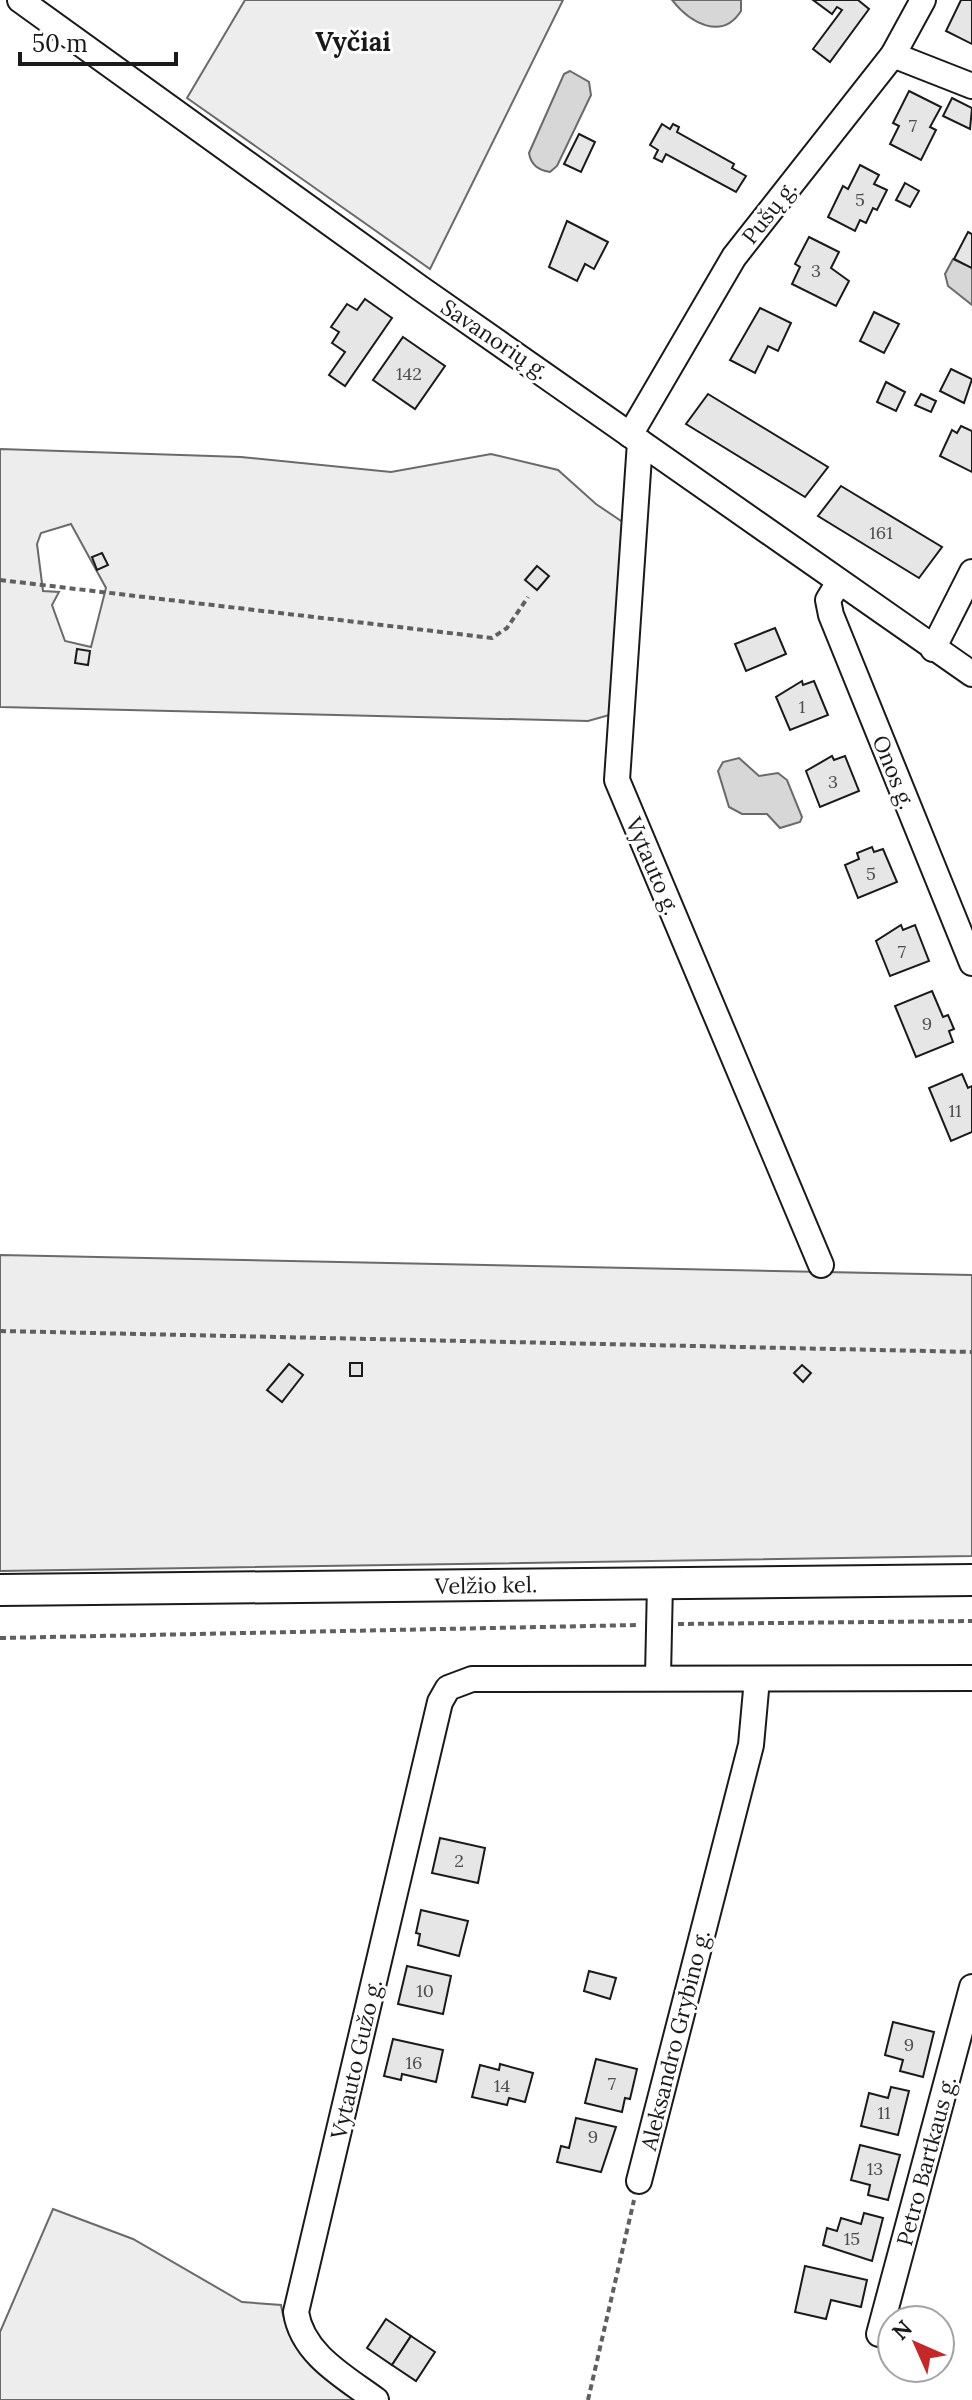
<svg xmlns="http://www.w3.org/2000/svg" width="972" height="2400" font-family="Lora,serif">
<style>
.green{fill:#ededed;stroke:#6a6a6a;stroke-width:2;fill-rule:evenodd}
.water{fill:#d7d7d7;stroke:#6a6a6a;stroke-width:2}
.building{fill:#e6e6e6;stroke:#1a1a1a;stroke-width:2}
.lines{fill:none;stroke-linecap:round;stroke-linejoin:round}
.minor-casing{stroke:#1a1a1a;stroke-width:28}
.major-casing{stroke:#1a1a1a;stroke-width:34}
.path{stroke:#5f5f5f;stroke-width:4;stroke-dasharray:6 4;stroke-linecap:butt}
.minor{stroke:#fff;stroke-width:24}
.major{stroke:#fff;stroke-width:30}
.labels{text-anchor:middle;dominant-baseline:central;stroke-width:6;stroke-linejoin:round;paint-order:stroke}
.number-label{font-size:18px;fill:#4d4d4d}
.street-label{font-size:22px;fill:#1a1a1a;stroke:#fff}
.quarter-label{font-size:26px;font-weight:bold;fill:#1a1a1a;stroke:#fff}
</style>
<rect width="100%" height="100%" fill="#fff"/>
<g class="green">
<polygon points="245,0 563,0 430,269 187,98"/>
<path d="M0 449 241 457 391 472 491 454 558 470 596 504 627 525 613 714 588 721 0 707ZM71 524 106 588 91 647 65 641 52 605 59 592 43 591 37 544 41 533Z"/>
<polygon points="0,1255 972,1275 972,1556 0,1571"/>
<path d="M53 2209 133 2239 242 2302 281 2305C289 2352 318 2374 356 2400H0V2332Z"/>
</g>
<g class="water">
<path d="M672 0H741V11C722 41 690 23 672 0Z"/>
<path d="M570 71 589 82 591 95 557 166 550 172C538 170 531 165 529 153L564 74Z"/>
<polygon points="953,259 972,268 972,305 948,286 945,274"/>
<polygon points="739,758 759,776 778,773 787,780 802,817 800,822 780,828 767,814 742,814 729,807 718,771 723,762"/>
</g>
<g class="building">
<polygon points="813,0 858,0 869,9 830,62 813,49 842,10 837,7 832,14"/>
<polygon points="961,0 972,0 972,44 946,31"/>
<polygon points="909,91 941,107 930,127 936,130 921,160 890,144 899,126 893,123"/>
<polygon points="952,98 972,108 970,129 943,116"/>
<polygon points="662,124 670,129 673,124 679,127 677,132 734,164 732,168 746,176 736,192 666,154 662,162 654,158 658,150 650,145"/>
<polygon points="579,134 595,142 581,172 564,164"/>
<polygon points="860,165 879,175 874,184 887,190 877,210 873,208 866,223 860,220 855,231 828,217 843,186 848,189"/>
<polygon points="905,183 919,191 910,207 896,200"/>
<polygon points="567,221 608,242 594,269 585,264 577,281 549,267"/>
<polygon points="968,232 972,234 972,268 954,259"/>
<polygon points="809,237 839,252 831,268 849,281 836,306 792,284 800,267 795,264"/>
<polygon points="365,299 392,318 345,386 329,375 345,352 332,343 339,332 331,327 347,304 357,310"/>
<polygon points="760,308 791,323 778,351 768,346 755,373 730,360"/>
<polygon points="874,312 899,324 884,353 860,341"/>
<polygon points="403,337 445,366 415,409 373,380"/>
<polygon points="951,369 972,379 964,403 940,391"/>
<polygon points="886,382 905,392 896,411 877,402"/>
<polygon points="708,394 828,467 805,497 686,424"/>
<polygon points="921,394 936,401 931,412 915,405"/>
<polygon points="961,426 972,431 972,472 940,456 952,430 957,433"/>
<polygon points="841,486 942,547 919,578 818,516"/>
<polygon points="102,553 108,565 97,570 92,557"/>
<polygon points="537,566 549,576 537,590 525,580"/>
<polygon points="775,628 786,654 746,671 735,644"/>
<polygon points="77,649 90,651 88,665 75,663"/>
<polygon points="802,681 803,685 814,681 828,715 790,730 776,697"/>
<polygon points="832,756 834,760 845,756 859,791 820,807 806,771"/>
<polygon points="872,847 874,852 883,849 897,882 858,898 845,865 859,859 857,853"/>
<polygon points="901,925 903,930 915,925 929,961 890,976 876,941"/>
<polygon points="932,991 943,1017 948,1015 954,1029 949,1031 953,1042 916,1057 895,1006"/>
<polygon points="962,1074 968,1088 972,1086 972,1132 951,1141 929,1088"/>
<rect x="350" y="1363" width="12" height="13"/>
<polygon points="289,1364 303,1375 282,1402 267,1390"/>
<polygon points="802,1365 811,1373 803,1382 794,1373"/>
<polygon points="440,1838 485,1848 478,1883 432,1873"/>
<polygon points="421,1910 468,1921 459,1956 418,1945 420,1934 416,1933"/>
<polygon points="407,1966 451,1976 443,2014 398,2004"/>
<polygon points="589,1971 616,1978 610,1999 584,1991"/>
<polygon points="893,2022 934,2032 923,2077 900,2071 903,2060 885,2055"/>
<polygon points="393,2039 443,2050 436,2082 402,2074 401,2080 384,2076"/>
<polygon points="596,2059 637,2069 630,2099 625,2098 622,2112 585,2103"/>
<polygon points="500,2064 533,2073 525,2102 509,2098 507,2105 472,2097 480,2065 499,2070"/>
<polygon points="891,2087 909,2091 898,2135 861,2126 869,2093 888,2098"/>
<polygon points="576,2118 616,2127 601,2172 557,2162 561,2146 569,2148"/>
<polygon points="860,2145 900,2155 888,2200 868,2195 870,2185 851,2180"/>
<polygon points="864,2213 883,2218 872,2261 823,2245 827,2228 837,2231 841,2218 861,2224"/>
<polygon points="805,2266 867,2280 861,2307 831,2300 826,2319 795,2312"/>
<polygon points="386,2319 411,2336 392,2365 367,2348"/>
<polygon points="411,2336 435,2352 416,2381 392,2365"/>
</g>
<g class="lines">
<g class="minor-casing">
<g id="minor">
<polyline points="20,0 420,288 972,674"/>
<polyline points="893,55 972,86"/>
<polyline points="630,435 734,257 893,55 923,0"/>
<polyline points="640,442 617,780 821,1265"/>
<polyline points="839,582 828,600 831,615 972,963"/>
<polyline points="933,649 972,572"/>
<polyline points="658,1676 660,1583"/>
<polyline points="639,2181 751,1745 757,1679"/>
<polyline points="879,2334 972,1987"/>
<path d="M376 2400C345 2377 302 2354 296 2312L440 1702 448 1688 472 1679 972 1678"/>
</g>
</g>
<g class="major-casing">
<polyline id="major" points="0,1590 972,1580"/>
</g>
<g class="path">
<polyline points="0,580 492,638 507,628 528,597"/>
<polyline points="0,1331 972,1352"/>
<polyline points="678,1624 972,1621"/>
<polyline points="0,1638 638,1625"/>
<polyline points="588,2400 634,2200"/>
</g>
<use href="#minor" class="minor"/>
<use href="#major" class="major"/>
</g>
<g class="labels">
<g class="number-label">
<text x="913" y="125">7</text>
<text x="860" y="199">5</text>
<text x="816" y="270">3</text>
<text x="409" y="373">142</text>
<text x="881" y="532">161</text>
<text x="802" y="706">1</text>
<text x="833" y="781">3</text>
<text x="871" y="873">5</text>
<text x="902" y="951">7</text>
<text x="927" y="1023">9</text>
<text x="955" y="1110">11</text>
<text x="459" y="1860">2</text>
<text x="425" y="1990">10</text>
<text x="909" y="2044">9</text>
<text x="414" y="2062">16</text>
<text x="612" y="2083">7</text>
<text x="502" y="2085">14</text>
<text x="884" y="2112">11</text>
<text x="593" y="2136">9</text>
<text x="875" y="2168">13</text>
<text x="852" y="2238">15</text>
</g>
<g class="street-label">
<text transform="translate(769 212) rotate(-52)">Pušų g.</text>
<text transform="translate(495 339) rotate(34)">Savanorių g.</text>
<text transform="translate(894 772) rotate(68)">Onos g.</text>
<text transform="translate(653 866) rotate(67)">Vytauto g.</text>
<text transform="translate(486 1585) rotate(-1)">Velžio kel.</text>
<text transform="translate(675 2040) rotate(-76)">Aleksandro Grybino g.</text>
<text transform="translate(356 2059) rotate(-77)">Vytauto Gužo g.</text>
<text transform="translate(926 2161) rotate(-75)">Petro Bartkaus g.</text>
</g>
<g class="quarter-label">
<text x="353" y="41">Vyčiai</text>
</g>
</g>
<g transform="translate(916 2344) rotate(315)"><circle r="38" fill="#ffffff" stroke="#a3a3a3" stroke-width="2"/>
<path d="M0-6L14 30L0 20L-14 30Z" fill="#c62828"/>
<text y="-12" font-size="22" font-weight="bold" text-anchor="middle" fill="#1a1a1a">N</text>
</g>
<path d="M20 52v12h156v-12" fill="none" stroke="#1a1a1a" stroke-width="4"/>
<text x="32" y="52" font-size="24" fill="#1a1a1a" stroke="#ffffff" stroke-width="6" paint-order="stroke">50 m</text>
</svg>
